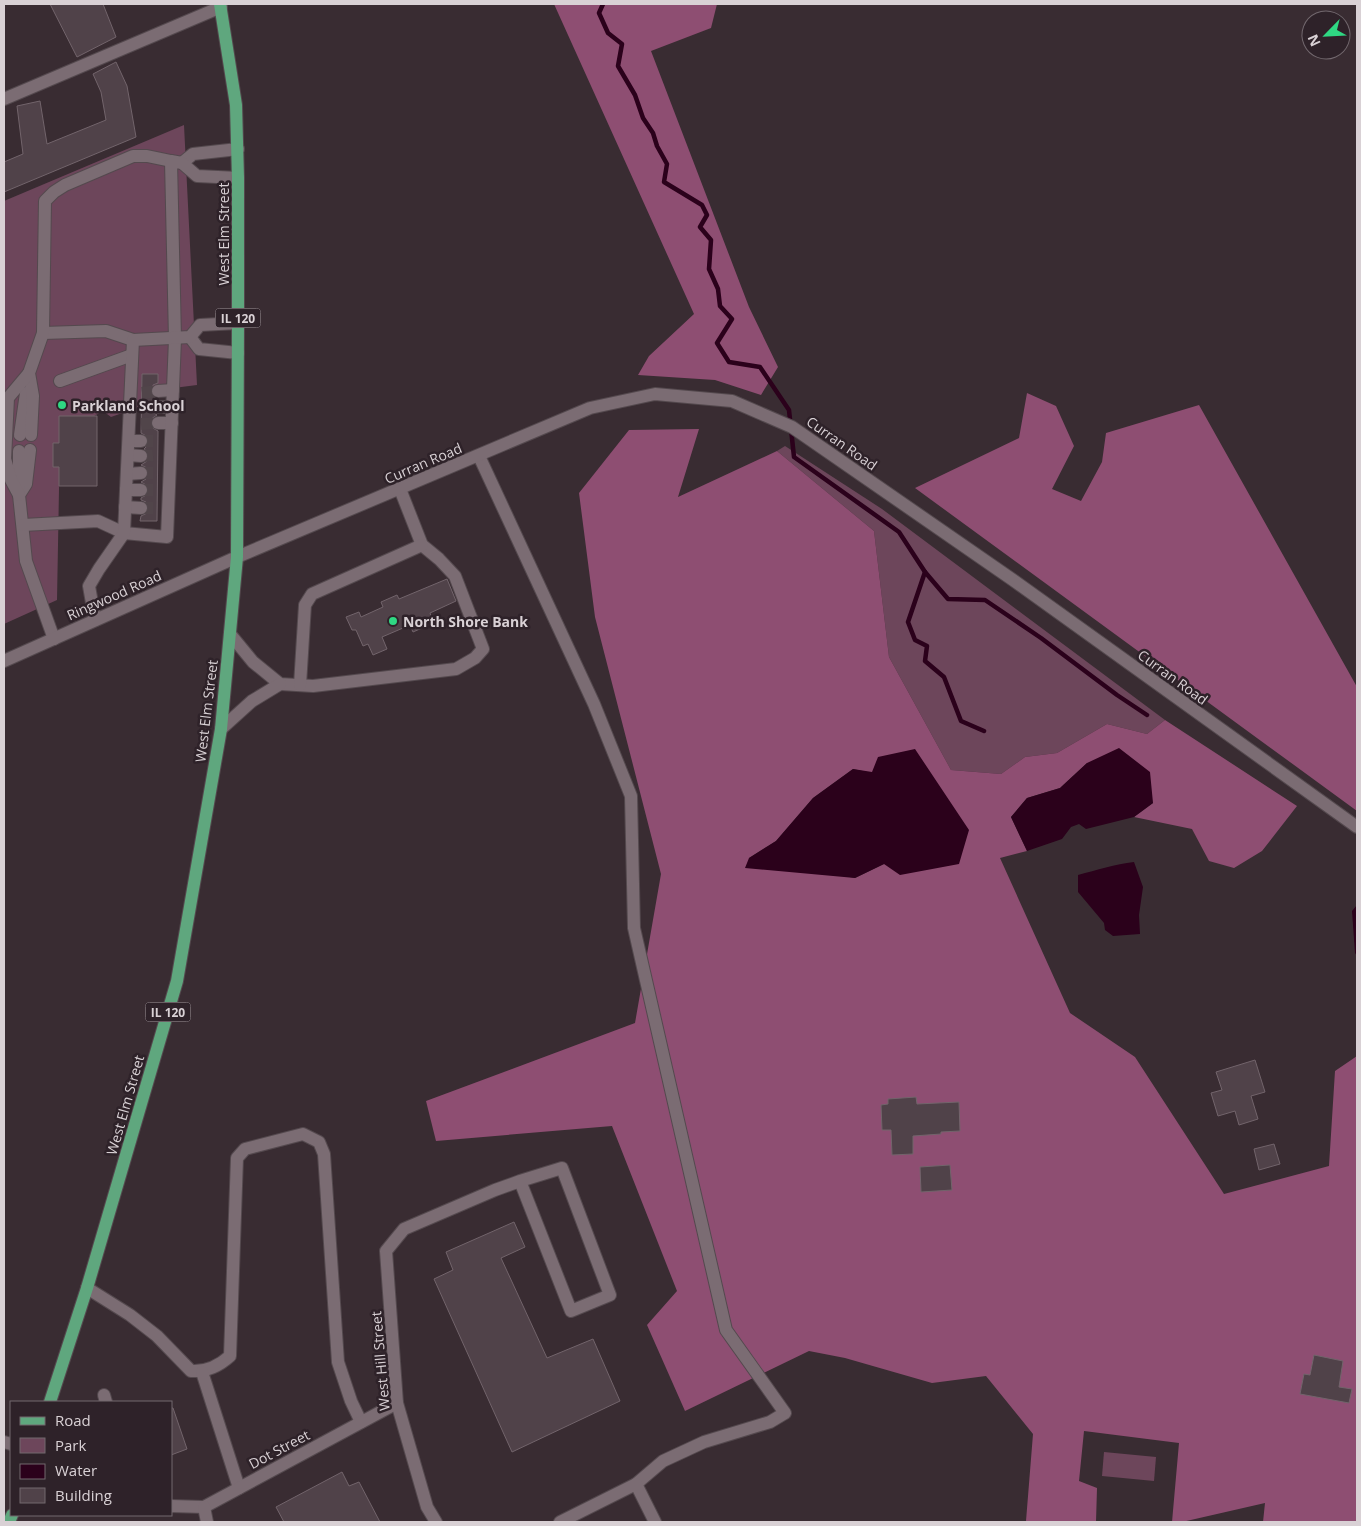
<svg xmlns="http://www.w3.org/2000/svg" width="1361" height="1526" font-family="'Open Sans',sans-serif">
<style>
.green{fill:#6d465b}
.forest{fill:#8e4e72;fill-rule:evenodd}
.water{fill:#2b011b}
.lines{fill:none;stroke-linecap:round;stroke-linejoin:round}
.stream{stroke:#2b011b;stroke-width:4.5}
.building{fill:#504249;stroke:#72646b}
.minor-tunnel{stroke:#51454a;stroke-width:12;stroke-dasharray:12 6;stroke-linecap:butt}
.minor-casing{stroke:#54494e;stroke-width:14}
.major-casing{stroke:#54494e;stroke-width:14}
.minor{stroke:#7b6c73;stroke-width:12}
.major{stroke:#5fa77e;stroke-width:12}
.poi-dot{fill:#2fd883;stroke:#2e2229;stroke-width:2}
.labels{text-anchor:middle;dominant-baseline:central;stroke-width:5;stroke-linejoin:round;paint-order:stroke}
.shield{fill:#2e2229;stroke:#a69ca1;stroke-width:1}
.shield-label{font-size:12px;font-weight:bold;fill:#d9d1d5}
.street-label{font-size:14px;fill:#d9d1d5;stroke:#2e2229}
.poi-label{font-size:14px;font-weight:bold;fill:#d9d1d5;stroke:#2e2229;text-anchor:start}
</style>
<rect width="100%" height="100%" fill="#392c32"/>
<g class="green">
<polygon points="184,125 197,385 158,390 145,405 111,417 103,411 60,435 57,600 4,624 4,201"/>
<polygon points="785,446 882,509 1165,720 1147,734 1107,724 1057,753 1025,757 1001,774 951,770 889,657 874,531 777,451"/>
<polygon points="1104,1452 1156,1457 1154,1481 1102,1476"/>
</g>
<g class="forest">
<polygon points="554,4 717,4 711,28 651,51 749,307 778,367 761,395 715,380 638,375 649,356 694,314"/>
<polygon points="1027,393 1056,406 1074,446 1052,489 1081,501 1102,462 1106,433 1199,405 1357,687 1357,811 915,488 1019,438"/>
<path d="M699 429 678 497 777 451 874 531 889 657 951 770 1001 774 1025 757 1057 753 1107 724 1147 734 1165 720 1297 806 1262 851 1234 868 1209 861 1192 829 1134 817 1153 803 1087 763 1060 788 1027 798 1011 817 1027 851 1000 858 1070 1013 1135 1057 1224 1194 1329 1166 1335 1071 1357 1056V1522H1263L1265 1503 1182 1522H1172L1179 1443 1084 1431 1079 1481 1097 1488 1096 1522H1028L1026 1521 1033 1434 986 1376 932 1383 845 1358 809 1351 685 1411 647 1325 677 1291 612 1126 436 1141 426 1101 635 1023 661 874 595 617 579 493 629 430ZM853 769 872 773 884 864 855 878 749 858 776 841 813 798Z"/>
</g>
<g class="water">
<polygon points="1119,748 1150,772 1153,803 1134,817 1086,829 1079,824 1071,827 1062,839 1027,851 1011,817 1027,798 1060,788 1087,763"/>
<polygon points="915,749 969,830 959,864 900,875 884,864 855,878 745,868 749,858 776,841 813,798 853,769 872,772 878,757"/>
<path d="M1134 862 1143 887 1139 915 1140 934 1113 936 1105 930 1104 923 1078 892V875C1097 870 1115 864 1134 862Z"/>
<polygon points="1357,905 1357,956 1355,953 1352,911"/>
</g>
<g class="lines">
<g class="stream">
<polyline points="603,4 599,13 608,33 622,44 618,66 635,95 643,118 653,133 657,146 667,164 664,182 702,205 707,215 700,227 711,240 709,269 718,289 720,306 732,319 717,343 729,362 760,367 789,410 794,457 899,532 925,572 908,622 915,640 927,646 925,661 944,677 961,721 984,731"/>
<polyline points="925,572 948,599 985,600 1041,638 1117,695 1147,715"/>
</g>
</g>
<g class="building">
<polygon points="50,4 103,4 116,37 77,57"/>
<polygon points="116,62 127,86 136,137 4,192 4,162 23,154 17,106 40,101 47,144 106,120 101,92 93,74"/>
<polygon points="142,374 158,374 158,383 153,385 150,391 152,396 157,399 151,403 150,407 151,411 157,415 151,419 150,423 151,427 158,431 157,521 140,521 141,516 147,513 149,508 146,502 141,500 141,498 148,494 149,490 148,486 141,482 146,479 149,473 147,468 141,465 147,461 149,456 148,452 144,449 148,445 148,437 141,433"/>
<polygon points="59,416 97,416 97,486 59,486 59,467 53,467 53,443 59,443"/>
<polygon points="447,579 456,601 430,613 431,616 428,617 431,624 413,632 410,625 382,637 387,649 373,655 368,644 363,646 356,630 352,630 346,617 359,612 361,617 383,607 381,602 397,595 399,599"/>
<polygon points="1255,1060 1265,1092 1251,1096 1258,1119 1239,1125 1235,1111 1218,1116 1211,1093 1222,1090 1216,1072"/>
<polygon points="916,1097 917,1104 959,1102 960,1131 941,1132 941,1134 913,1136 913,1154 892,1155 891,1130 882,1130 881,1105 888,1104 888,1099"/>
<polygon points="1274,1144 1280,1164 1259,1170 1254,1149"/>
<polygon points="950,1165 952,1190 921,1192 920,1167"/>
<polygon points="514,1222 525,1247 501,1258 547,1358 593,1339 620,1401 512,1452 434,1279 453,1270 446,1252"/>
<polygon points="1314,1355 1343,1361 1339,1387 1352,1389 1349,1403 1300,1394 1304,1374 1310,1375"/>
<polygon points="171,1408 173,1408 187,1449 171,1455"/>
<polygon points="342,1472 349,1486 359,1482 380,1522 284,1522 276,1507"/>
</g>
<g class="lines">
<g class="minor-tunnel">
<polyline points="142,393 158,391"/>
<polyline points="141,408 158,407"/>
<polyline points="141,424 158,423"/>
<polyline points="141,441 158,441"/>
<polyline points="141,456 157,455"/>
<polyline points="141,473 157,473"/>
<polyline points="141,490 157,490"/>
<polyline points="141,508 157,508"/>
</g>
<g class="minor-casing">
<g id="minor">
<polyline points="4,99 221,7"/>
<polyline points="182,163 193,154 238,149"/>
<polyline points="43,333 106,331 133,340"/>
<polyline points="190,337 199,349 238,353"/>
<polyline points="60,381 132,355"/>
<polyline points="158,391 173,390"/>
<polyline points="158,407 173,407"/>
<polyline points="158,423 172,423"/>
<polyline points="20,435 26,393"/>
<polyline points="31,435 33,396 29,373 43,333 45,201 54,192 65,185 133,156 147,156 171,161"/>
<polyline points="129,441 141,441"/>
<polyline points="30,450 26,484 19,495 26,561 54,639"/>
<polyline points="19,451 19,486"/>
<polyline points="128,455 141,456"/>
<polyline points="479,456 594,704 631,796 634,928 726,1330 785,1413 770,1422 704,1442 663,1461 636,1484"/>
<polyline points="127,474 141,473"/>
<polyline points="126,490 141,490"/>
<polyline points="19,495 11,480 5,459 8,398 29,373"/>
<polyline points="125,507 141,508"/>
<polyline points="23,525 98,521 124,533 167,537 175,339 171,161 182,163 197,176 238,178"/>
<polyline points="95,620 89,586 99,569 124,533 133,340 190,337 200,325 238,323"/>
<polyline points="230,634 253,662 280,684 313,686 456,669 475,658 483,649 455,576 439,559 422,545 400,489"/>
<polyline points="4,661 237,557 590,408 655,394 732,401 792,427 1013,580 1357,827"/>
<polyline points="300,685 305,605 312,594 422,545"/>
<polyline points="221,729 252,701 280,684"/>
<path d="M87 1288 130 1315 157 1336 191 1371C206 1372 219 1366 230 1356L237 1158 245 1149 303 1134 319 1142 324 1154 338 1362 351 1401 361 1422"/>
<polyline points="202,1372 239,1488"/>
<polyline points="104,1395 106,1402"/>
<polyline points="4,1442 11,1444"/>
<polyline points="171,1506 204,1507 397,1403"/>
<polyline points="204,1507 207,1522"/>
<polyline points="436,1522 427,1507 397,1403 386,1251 404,1229 495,1190 520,1181 571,1311 610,1295 562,1168 520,1181"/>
<polyline points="560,1522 636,1484 655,1522"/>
</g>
</g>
<g class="major-casing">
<g id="major">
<polyline points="50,1402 87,1288 177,981 221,729 237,557 238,323 238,178 236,105 220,4"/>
<polyline points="9,1522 12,1515"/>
</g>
</g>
<use href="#minor" class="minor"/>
<use href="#major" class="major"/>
</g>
<g class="poi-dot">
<circle cx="62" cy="405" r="5"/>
<circle cx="393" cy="621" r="5"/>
</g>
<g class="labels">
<g class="shield">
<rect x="215.5" y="308.5" width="45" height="19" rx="4"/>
<rect x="145.5" y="1002.5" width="45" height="19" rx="4"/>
</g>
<g class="shield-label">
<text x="238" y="318">IL 120</text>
<text x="168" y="1012">IL 120</text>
</g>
<g class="street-label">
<text transform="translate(223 234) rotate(-90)">West Elm Street</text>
<text transform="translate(842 443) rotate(35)">Curran Road</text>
<text transform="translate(423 463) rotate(-23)">Curran Road</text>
<text transform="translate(114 595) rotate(-24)">Ringwood Road</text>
<text transform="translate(1173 677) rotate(36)">Curran Road</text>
<text transform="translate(206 711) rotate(-83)">West Elm Street</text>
<text transform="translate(125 1105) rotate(-74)">West Elm Street</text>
<text transform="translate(380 1361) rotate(-95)">West Hill Street</text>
<text transform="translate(279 1449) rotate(-28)">Dot Street</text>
</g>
<g class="poi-label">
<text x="72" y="405">Parkland School</text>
<text x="403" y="621">North Shore Bank</text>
</g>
</g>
<rect width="1361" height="1526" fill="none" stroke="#d9d1d5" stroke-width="10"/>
<rect x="10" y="1401" width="162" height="115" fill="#2e2229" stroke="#72686e"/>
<rect x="20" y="1417" width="25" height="8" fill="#5fa77e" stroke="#72686e"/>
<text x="55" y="1426" font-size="15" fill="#d9d1d5">Road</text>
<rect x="20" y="1438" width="25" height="15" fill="#6d465b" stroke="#72686e"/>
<text x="55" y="1451" font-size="15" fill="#d9d1d5">Park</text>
<rect x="20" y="1464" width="25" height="15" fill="#2b011b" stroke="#72686e"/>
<text x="55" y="1476" font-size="15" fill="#d9d1d5">Water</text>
<rect x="20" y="1488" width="25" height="15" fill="#504249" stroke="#72686e"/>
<text x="55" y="1501" font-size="15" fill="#d9d1d5">Building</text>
<g transform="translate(1326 35) rotate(246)"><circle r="24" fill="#2e2229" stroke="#72686e"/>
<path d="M0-4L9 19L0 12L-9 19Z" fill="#2fd883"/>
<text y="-8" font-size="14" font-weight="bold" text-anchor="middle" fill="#d9d1d5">N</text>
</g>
</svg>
